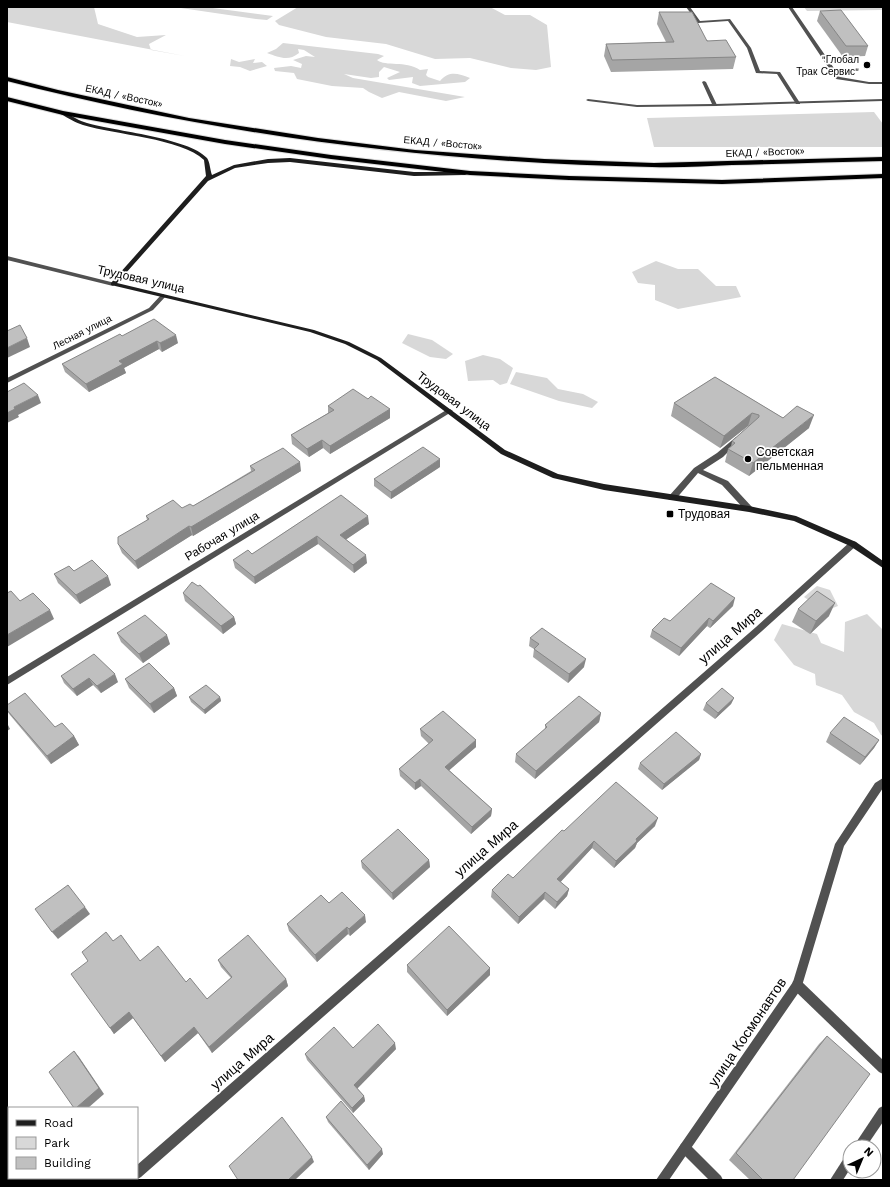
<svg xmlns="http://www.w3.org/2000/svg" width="890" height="1187" font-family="'Work Sans',sans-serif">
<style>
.green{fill:#d8d8d8}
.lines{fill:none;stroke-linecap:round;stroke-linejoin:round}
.trunk-casing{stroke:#dbdbdb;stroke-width:2}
.service{fill:#515151;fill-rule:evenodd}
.minor{fill:#515151;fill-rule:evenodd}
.secondary{fill:#1e1e1e;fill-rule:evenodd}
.trunk{fill:#000;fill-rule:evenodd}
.wall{fill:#a5a5a5}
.shaded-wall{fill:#868686}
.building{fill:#c0c0c0;stroke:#868686}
.poi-dot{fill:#000;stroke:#fff;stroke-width:1.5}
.labels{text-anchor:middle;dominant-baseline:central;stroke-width:3.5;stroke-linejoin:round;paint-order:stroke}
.far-poi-label{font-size:10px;fill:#000;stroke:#fff;text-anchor:end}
.far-street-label{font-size:10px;fill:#000;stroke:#fff}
.street-label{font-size:12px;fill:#000;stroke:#fff}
.poi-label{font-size:12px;fill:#000;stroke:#fff;text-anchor:start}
.near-street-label{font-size:14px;fill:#000;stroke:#fff}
</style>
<rect width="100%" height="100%" fill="#fff"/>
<g class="green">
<polygon points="7,7 94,7 98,24 137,37 166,35 149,44 151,50 185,56 7,22"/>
<polygon points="174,7 205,7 273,16 267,20 256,19"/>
<polygon points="298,7 490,7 505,15 530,15 547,25 551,67 536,70 511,68 470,58 435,59 386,44 326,37 279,25 275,21"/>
<polygon points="804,7 883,7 883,10 807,11"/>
<path d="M283 43 378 54 384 56 377 60C386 67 405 60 420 70L428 69 426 75 428 77 440 81C450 70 458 74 470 78L465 82 420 86 412 83 413 77 389 80 387 78 400 72 384 67 379 72V77L371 78 344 74 353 78 465 97 446 101 399 92 382 98 369 92 363 88 332 86 297 79 294 73 275 71 274 68 291 66 301 68 302 64 293 60 306 56 315 57 304 50 298 49 299 53C288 62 279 57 267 53L276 49Z"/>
<polygon points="231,59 239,62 255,59 253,63 262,62 267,66 250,71 240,67 230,66"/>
<polygon points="874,112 883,124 883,147 654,147 647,118"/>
<polygon points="656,261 678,269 698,269 716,286 736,286 741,297 678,309 655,300 655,285 638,283 632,272"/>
<polygon points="408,334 432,340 453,354 446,359 430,357 402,343"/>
<polygon points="483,355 500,359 513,368 507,383 500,385 493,380 468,381 465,361"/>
<polygon points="516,372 547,378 558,389 583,394 598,402 592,408 559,401 510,384"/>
<polygon points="817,586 830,590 838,606 825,611 804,597"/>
<polygon points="867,614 883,630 883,736 881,735 874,723 854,712 842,695 816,685 815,674 794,665 774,640 782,624 817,634 821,643 844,652 845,622"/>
</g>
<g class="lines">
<g class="trunk-casing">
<g id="trunk">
<path d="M7 77 58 90 189 118 318 138 415 150 544 159 654 163 883 157V161C833 162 782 164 732 165 706 166 679 168 652 167 434 163 218 135 7 81Z"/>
<polygon points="7,97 63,111 225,140 331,155 470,171 569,176 722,180 883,174 883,178 722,184 569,180 470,175 331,159 225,144 63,115 7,101"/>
</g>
</g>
<g class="service">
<polygon points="686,7 690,7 700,21 730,19 751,48 760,71 780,72 800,103 800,104 796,104 777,74 756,73 747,48 728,21 698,23"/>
<polygon points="788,7 792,7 840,77 869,82 883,82 883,84 869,84 836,79"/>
<polygon points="704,81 706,82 717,105 717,106 637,107 588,101 586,100 588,99 637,105 712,104 702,82"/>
<polygon points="736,437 740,437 741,439 723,457 703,470 728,481 752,507 753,509 752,511 746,511 722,485 698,473 675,500 669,500 668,498 669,496 694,468 717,453"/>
<polygon points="797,980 801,981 883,1060 883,1074 879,1072 793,989 792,985 793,981"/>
<polygon points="883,1106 883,1122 866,1147 853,1147 879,1108"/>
<polygon points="685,1142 689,1144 721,1176 723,1180 709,1180 681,1152 679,1148 681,1144"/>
<polygon points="850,1153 850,1169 843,1180 830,1180 846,1155"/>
</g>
<g class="minor">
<polygon points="883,99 883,101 715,106 713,105 715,104"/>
<polygon points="7,256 115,283 116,284 113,286 7,260"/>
<polygon points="163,294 166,296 153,310 7,383 7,378 149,308 161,295"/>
<polygon points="448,409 450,409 453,411 7,685 7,677"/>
<polygon points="853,541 856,542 857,544 856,546 762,631 141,1177 136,1180 123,1180 124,1178 137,1178 137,1165 756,627 850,542"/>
<polygon points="883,778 883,788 844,846 801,989 669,1180 656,1180 793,982 835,844 875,783"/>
</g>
<path class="secondary" d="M61 112H65C72 116 79 121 87 123 114 131 189 138 207 158 210 162 210 170 212 175L234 165 268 159 290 158 414 172H467V174L465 175 414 176 290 162 268 163 235 168 208 181 117 283 314 330 349 342 381 358 505 450 558 474 604 484 749 506 796 516 856 542 883 561V568L850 546 794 521 749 512 604 490 553 478 501 454 377 360 345 344 310 332 111 285V283L206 176 204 160C181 138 115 135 83 125 76 123 68 118 61 114Z"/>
<use href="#trunk" class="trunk"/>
</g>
<g class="wall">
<polygon points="820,11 868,46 865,56 843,57 817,21"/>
<polygon points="659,12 736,57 733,69 611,72 604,56 606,44 666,42 657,24"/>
<polygon points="122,336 178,343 162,352 159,349 124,368 126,373 89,392 65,372 62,364"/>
<polygon points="715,377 783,418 809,428 749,476 725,462 728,449 731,447 732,441 749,426 748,426 720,448 671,416 674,403"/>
<polygon points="368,399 390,409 390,418 330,454 323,448 309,457 292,444 291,435 328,413 328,406"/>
<polygon points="250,466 301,471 193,536 192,535 138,569 122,553 118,544 147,520 146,516 193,506 251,471"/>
<polygon points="440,467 391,499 374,486 374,479"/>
<polygon points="341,495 369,524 346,539 367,563 354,573 318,544 255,584 235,568 233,560 252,554"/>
<polygon points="74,571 111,585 80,604 58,583 54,574"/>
<polygon points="183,593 234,617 236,624 223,634 185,601"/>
<polygon points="733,606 710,628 707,626 679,656 650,637 652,630 670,621"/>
<polygon points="798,609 829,616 810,634 792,622"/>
<polygon points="117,633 170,644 143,663 121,642"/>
<polygon points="530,638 584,667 568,683 533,657 534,649 529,646"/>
<polygon points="61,676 118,682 101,693 93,685 77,696 64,683"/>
<polygon points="125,679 174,688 177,696 154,713 129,688"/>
<polygon points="189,697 220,697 221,701 205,714 191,702"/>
<polygon points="734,698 731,704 715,719 703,710 706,703"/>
<polygon points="7,705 74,736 79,745 51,764 10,715 7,711"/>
<polygon points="601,713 599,722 535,779 515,762 516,754 545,729 545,725"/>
<polygon points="420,729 476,740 476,747 449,770 492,809 491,816 471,834 421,786 415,790 400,776 399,769 429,744 421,736"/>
<polygon points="830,733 879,740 874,748 860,765 826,742"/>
<polygon points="701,754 699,760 662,790 638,769 640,763"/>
<polygon points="655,826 637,843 635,848 614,868 592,848 560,882 569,889 567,896 555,909 544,899 518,924 491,897 492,890 513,878 564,831"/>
<polygon points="429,860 430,867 393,900 362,868 361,861"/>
<polygon points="329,903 366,922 350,936 348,934 317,962 289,931 287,924"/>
<polygon points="113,941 140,961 186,982 207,999 231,978 221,967 218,960 286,979 288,986 212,1053 198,1033 165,1062 133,1018 114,1034 110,1028"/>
<polygon points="407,965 490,975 447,1016 407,972"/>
<polygon points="827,1036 793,1180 750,1180 729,1160 819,1044"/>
<polygon points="353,1048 396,1049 357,1088 364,1096 365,1101 353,1113 307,1060 305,1054"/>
<polygon points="326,1117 383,1154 369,1170 328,1122"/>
</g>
<g class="shaded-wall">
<polygon points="176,335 178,343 162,352 160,343"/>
<polygon points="27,338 30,347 7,358 7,348"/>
<polygon points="157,341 159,349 124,368 126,373 89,392 86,384 119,361"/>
<polygon points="38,395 41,403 18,415 19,417 7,423 7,413 14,407"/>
<polygon points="390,409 390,418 330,454 330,446"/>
<polygon points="752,413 748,426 720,448 724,436"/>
<polygon points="814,415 809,428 749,476 753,463"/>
<polygon points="322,440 323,448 309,457 307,449"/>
<polygon points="440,459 440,467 391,499 391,492"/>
<polygon points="300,462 301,471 193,536 191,527"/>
<polygon points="368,516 369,524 341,543 340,535"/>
<polygon points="189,526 192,535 138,569 135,561"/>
<polygon points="317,536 318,544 255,584 254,577"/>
<polygon points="366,555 367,563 354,573 353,565"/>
<polygon points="108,576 111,585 80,604 76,595"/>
<polygon points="735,598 733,606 710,628 713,621"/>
<polygon points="835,603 829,616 810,634 816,621"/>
<polygon points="50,610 54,619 7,647 7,635"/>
<polygon points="234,617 236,624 223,634 221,626"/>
<polygon points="709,618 707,626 679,656 681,648"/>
<polygon points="167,635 170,644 143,663 139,654"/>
<polygon points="586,659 584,667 568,683 569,674"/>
<polygon points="115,674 118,682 101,693 97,686"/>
<polygon points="89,678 93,685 77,696 73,689"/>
<polygon points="174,688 177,696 154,713 150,704"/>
<polygon points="220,697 221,701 205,714 204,710"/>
<polygon points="734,698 731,704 715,719 718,713"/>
<polygon points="601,713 599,722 535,779 536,771"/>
<polygon points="7,723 10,729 7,731"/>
<polygon points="74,736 79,745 51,764 47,756"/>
<polygon points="476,740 476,747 445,774 445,767"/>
<polygon points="879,740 874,748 860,765 865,757"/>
<polygon points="701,754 699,760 662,790 664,784"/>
<polygon points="420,779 421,786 415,790 415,783"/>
<polygon points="492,809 491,816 471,834 472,827"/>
<polygon points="658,818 655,826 637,843 635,848 614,868 616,861 636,839"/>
<polygon points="594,841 592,848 556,887 557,879"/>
<polygon points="429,860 430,867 393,900 392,893"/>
<polygon points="569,889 567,896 555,909 557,902"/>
<polygon points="545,892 544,899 518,924 519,917"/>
<polygon points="85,907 90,914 58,939 52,932"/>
<polygon points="365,915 366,922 350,936 349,929"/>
<polygon points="347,927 348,934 317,962 315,955"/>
<polygon points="490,968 490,975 447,1016 447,1010"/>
<polygon points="286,979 288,986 212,1053 209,1047"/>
<polygon points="129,1012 133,1018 114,1034 110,1028"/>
<polygon points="194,1027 198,1033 165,1062 161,1056"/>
<polygon points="395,1043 396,1049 356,1090 354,1085"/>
<polygon points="74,1051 79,1057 104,1094 88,1108 76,1108"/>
<polygon points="364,1096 365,1101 353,1113 352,1108"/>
<polygon points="382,1149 383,1154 369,1170 367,1165"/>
<polygon points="312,1157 314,1162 295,1180 288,1180"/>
<polygon points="50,1178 60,1178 58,1180 47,1180"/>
</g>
<g class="building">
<polygon points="841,10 868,46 846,46 820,11"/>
<polygon points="659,12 692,12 707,41 726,40 736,57 612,60 606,44 674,42"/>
<polygon points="154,319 176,335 160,343 157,341 119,361 123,364 86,384 62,364 120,334 122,336"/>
<polygon points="20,325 27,338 7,348 7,331"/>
<polygon points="715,377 783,418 797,406 814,415 753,463 728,449 735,443 732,441 759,417 759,415 752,413 724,436 674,403"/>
<polygon points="24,383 38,395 14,407 15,409 7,413 7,392"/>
<polygon points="353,389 368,399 371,396 390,409 330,446 322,440 307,449 291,435 334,410 328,406"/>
<polygon points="423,447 440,459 391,492 374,479"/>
<polygon points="283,448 300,462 191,527 189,526 135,561 118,544 118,537 149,519 146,516 173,500 182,508 190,504 193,506 255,470 250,466"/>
<polygon points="341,495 368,516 340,535 366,555 353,565 317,536 254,577 233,560 248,550 252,554"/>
<polygon points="92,560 108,576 76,595 54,574 69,566 74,571"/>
<polygon points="192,582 198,586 200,585 234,617 221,626 183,593"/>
<polygon points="711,583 735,598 713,621 709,618 681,648 652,630 664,618 670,621"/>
<polygon points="11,591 20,601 33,593 50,610 7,635 7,593"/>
<polygon points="817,591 835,603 816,621 798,609"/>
<polygon points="145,615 167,635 139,654 117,633"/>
<polygon points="542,628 586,659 569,674 534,649 539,644 530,638"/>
<polygon points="94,654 115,674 97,686 89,678 73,689 61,676"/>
<polygon points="149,663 174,688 150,704 125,679"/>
<polygon points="206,685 220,697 204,710 189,697"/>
<polygon points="722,688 734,698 718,713 706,703"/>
<polygon points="25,693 55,727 62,723 74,736 47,756 7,710 7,705"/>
<polygon points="579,696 601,713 536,771 516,754 547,727 545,725"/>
<polygon points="443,711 476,740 445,767 492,809 472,827 420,779 415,783 399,769 433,740 420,729"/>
<polygon points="844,717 879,740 865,757 830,733"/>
<polygon points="676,732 701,754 664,784 640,763"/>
<polygon points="616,782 658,818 636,839 637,841 616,861 594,841 557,879 569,889 557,902 545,892 519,917 492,890 508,874 513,878 562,830 564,831"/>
<polygon points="398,829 429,860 392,893 361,861"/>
<polygon points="68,885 85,907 52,932 35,909"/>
<polygon points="342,892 365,915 349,929 347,927 315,955 287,924 321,895 329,903"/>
<polygon points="449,926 490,968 447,1010 407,965"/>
<polygon points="106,932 113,941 121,935 140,961 158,946 186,982 190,978 207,999 232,977 218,960 248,935 286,979 209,1047 194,1027 161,1056 129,1012 110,1028 71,974 88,961 82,952"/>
<polygon points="378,1024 395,1043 354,1085 364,1096 352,1108 305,1054 334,1027 353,1048"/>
<polygon points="827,1036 870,1074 793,1180 763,1180 736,1153"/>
<polygon points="74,1051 99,1088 76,1108 74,1108 49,1072"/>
<polygon points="341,1101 382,1149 367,1165 326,1117"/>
<polygon points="282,1117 312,1157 288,1180 238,1180 229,1166"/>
<polygon points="40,1178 50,1178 47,1180 41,1180"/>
</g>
<g class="poi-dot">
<circle cx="867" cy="65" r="4"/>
<circle cx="748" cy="459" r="4"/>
<rect x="666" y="510" width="8" height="8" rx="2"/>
</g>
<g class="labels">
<g class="far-poi-label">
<text x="859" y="59">"Глобал<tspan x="859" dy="12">Трак Сервис"</tspan></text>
</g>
<g class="far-street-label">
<text transform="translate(124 96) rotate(12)">ЕКАД / «Восток»</text>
<text transform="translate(443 143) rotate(5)">ЕКАД / «Восток»</text>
<text transform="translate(765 152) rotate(-2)">ЕКАД / «Восток»</text>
<text transform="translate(82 332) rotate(-27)">Лесная улица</text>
</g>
<g class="street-label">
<text transform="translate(141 279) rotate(13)">Трудовая улица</text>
<text transform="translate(454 401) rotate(37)">Трудовая улица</text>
<text transform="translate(222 536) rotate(-31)">Рабочая улица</text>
</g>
<g class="poi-label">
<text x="756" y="452">Советская<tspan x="756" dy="14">пельменная</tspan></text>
<text x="678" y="514">Трудовая</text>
</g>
<g class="near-street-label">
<text transform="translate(730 635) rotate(-41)">улица Мира</text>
<text transform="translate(486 848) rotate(-41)">улица Мира</text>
<text transform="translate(747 1032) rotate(-56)">улица Космонавтов</text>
<text transform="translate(242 1061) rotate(-41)">улица Мира</text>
</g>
</g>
<rect width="890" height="1187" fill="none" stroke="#000000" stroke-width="16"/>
<rect x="8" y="1107" width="130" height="72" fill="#ffffff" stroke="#999999"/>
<rect x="16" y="1120" width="20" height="6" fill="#1e1e1e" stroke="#999999"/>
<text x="44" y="1127" font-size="12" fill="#000000">Road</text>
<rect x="16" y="1137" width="20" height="12" fill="#d8d8d8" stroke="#999999"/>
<text x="44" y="1147" font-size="12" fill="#000000">Park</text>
<rect x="16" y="1157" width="20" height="12" fill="#c0c0c0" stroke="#999999"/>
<text x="44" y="1167" font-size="12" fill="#000000">Building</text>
<g transform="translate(862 1159) rotate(44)"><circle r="19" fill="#ffffff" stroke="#999999"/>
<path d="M0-3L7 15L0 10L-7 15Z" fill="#000000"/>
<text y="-6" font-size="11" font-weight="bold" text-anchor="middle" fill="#000000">N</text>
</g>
</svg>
